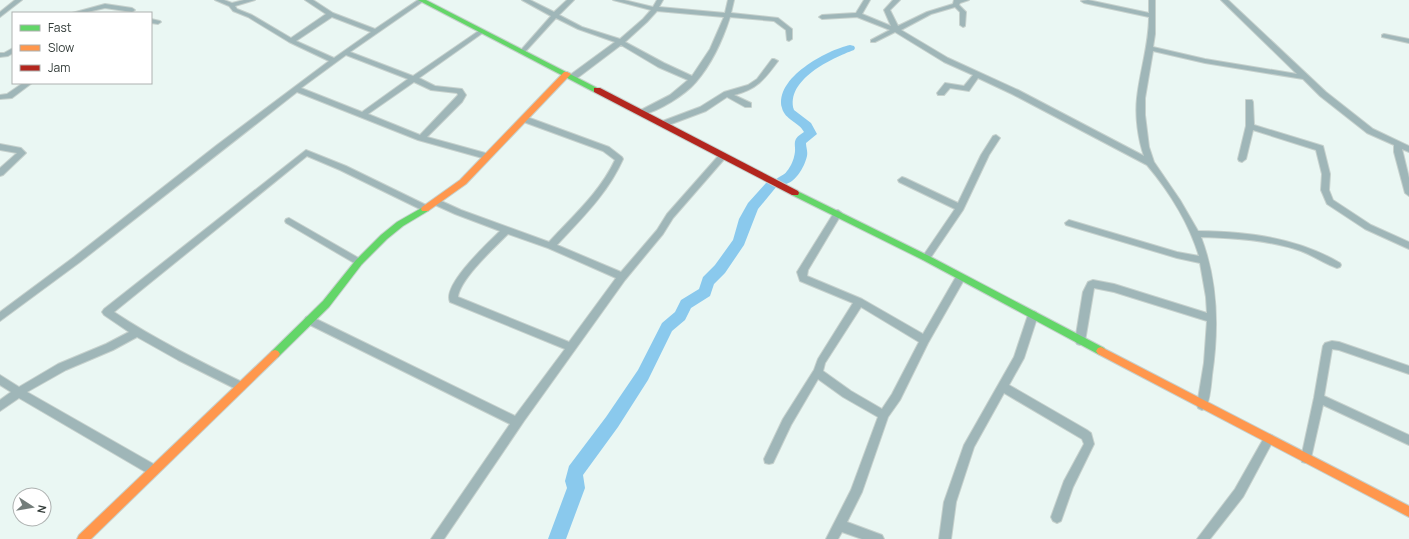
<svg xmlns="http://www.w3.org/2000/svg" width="1409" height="539" font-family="Manrope,sans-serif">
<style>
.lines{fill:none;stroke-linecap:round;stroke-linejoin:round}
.river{fill:#8ac9ed;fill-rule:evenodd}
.street-casing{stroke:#c6d1cd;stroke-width:2}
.fast-casing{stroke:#c6d1cd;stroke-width:2}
.slow-casing{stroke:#c6d1cd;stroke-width:2}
.jam-casing{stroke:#c6d1cd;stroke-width:2}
.street{fill:#9fb6b8;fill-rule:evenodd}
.fast{fill:#63d668;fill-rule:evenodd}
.slow{fill:#ff974d;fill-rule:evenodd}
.jam{fill:#b3261e;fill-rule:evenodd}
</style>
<rect width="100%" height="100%" fill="#eaf7f3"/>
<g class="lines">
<g class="river">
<path d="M850 45 854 46 855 48 854 50C832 58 785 80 794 110L811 123 817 134 806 143C806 147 808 152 807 156 804 169 792 189 777 184L775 181C778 176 784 176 787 171 790 168 793 161 794 157 798 145 789 141 804 132 799 122 785 120 782 108 774 78 827 50 850 45Z"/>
<polygon points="771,181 776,183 777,186 758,209 744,245 725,273 714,284 710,296 691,308 685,320 672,331 648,380 618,427 583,475 585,488 566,539 548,539 567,488 565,481 569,466 606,417 638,370 662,323 675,312 681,300 699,289 703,277 715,265 733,240 739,219 748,203 766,183"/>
</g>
<g class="street-casing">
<g id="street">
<polygon points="15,0 22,0 0,17 0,12"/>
<path d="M215 0H224L232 3 244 0H255L235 6 237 9 252 15 291 38 326 14 305 0H313L333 13 375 29 418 0H425L350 52 413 76 480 30H484V32L419 78 435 86 462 89 466 95 462 102 427 137 489 154 490 156 486 159 418 140 297 92 80 262 0 321V312L74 257 217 145 329 61 289 42 248 17 233 11 229 6ZM332 17 371 32 334 58 296 41ZM346 55 408 79 362 112 301 88ZM414 82 431 90 457 93 458 95 420 135 368 114Z"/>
<path d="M522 0H530L554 12 567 0H574L559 15 582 27 620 39 643 19 651 10 613 0H624L653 7 657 0H663L659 7 725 13 728 0H734L731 13 778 18 792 29V39L789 41 787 40 786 30 774 21 730 17C723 39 711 65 696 82 685 95 659 111 642 115L638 113 639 111 670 95 688 80 658 67 621 45 576 79H570V75L615 42 578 29 556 18 525 52H521V50L551 16ZM657 11 724 17 710 49 692 76 664 63 625 42 647 22Z"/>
<path d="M864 0H870L862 14 891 26 884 10 893 0H900L890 10 898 26 927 12 953 4 954 0H969L960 3 959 5 966 12 965 26 963 27 960 25V12L955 7 931 14 901 30 948 58 1018 90 1144 156C1138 139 1135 116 1137 98 1140 70 1149 45 1149 17L1084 3 1081 1 1088 0 1149 13V0H1155V34L1153 47 1205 59 1297 74 1221 0H1228L1326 92 1373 129 1409 146V152L1402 149 1409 178V196L1405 193 1394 152V145L1367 133 1320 96 1303 79 1205 63 1153 51 1145 98V115L1149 147 1154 162 1180 200 1198 231C1248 232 1296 237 1340 263L1341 265 1340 267 1337 268C1325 264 1314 256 1301 251 1269 240 1234 238 1201 237 1218 282 1219 328 1212 375 1211 386 1210 399 1206 408L1202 410 1198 408 1197 405 1204 363 1207 321 1114 292 1094 288 1085 341 1083 344 1080 345 1077 344 1075 341 1083 292 1088 282 1093 280 1114 284 1207 313 1206 297 1200 263 1177 258 1066 225 1065 223 1069 220 1177 252 1199 256C1189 223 1169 191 1147 165L1012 94 978 78 969 91 950 88 944 95H938L937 93 945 83 964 86 973 75 944 62 895 32 875 42H871V40L890 30 857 17 822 19 819 17 822 15 856 13Z"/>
<polygon points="105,4 132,8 135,10 132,12 105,8 83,13 72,13"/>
<polygon points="151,19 160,21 161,22 158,24 151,23"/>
<polygon points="1384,34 1409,39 1409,43 1382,37 1382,35"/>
<polygon points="13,48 13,53 8,56 0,57 0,53 4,53"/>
<path d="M772 59H774L778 61C764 80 757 89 734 95L751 103V107H745L727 97 706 111 666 126H660L659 124 660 122 700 107 724 92 748 85 757 79Z"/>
<polygon points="23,83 32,83 12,98 0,99 0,95 7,94"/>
<polygon points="1246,100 1252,100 1253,102 1254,125 1323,146 1330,174 1329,190 1333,200 1371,225 1409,242 1409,249 1365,229 1327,204 1321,190 1322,174 1316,150 1253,130 1246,159 1242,162 1239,161 1238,159 1246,126"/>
<path d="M521 117H527L609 147 622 157 623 159C608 193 582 218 557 245L621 272 657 230 667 214 720 154H726L727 156 673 218 663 234 625 280 524 421 444 539H431L510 424 306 323 304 320 306 317 309 316 312 317 515 416 565 349 450 302C442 285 488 243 500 231L455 214 433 204 432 202 433 200H439L461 210 549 242C573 216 600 192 615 160L603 151 521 121ZM508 234 548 248 616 278 569 342 458 297C460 279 495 247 508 234Z"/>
<polygon points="996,135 1000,138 989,155 963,210 929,260 923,260 922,258 923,256 955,209 899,182 898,180 902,177 905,178 958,203 981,155 993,136"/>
<polygon points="0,144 21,148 26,153 3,175 0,176 0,168 17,153 0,150"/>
<path d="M306 150 346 166 428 206 429 208 425 211 422 210 340 170 307 156 114 312C155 339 199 361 244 383L245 386 244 389 240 390 236 389 178 360 137 337 113 350 66 370 27 392 157 466 158 470 157 474 153 475 149 474 19 398 0 411V400L11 392 0 385V375L19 387 58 364 106 344 129 332 104 315 102 312 104 309Z"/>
<path d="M838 210 842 213 808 270 807 276 862 299 923 334 957 275H963L965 278 928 343 900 400 888 417 862 492 847 522 882 535 884 539H862L842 532 838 539H826L851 490 878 417 843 397 818 379 791 425 773 463 769 464 765 463 764 459 783 419 814 370 818 359 853 303 800 281 797 272 835 211ZM861 307 919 342 892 394 882 409 851 391 823 371 825 363Z"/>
<polygon points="289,218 362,260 363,262 362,264 356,264 286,223 285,221 286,219"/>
<polygon points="1033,311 1036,312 1038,315 1024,358 1009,385 1087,430 1091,433 1094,444 1073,487 1061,521 1057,523 1053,521 1051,517 1064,481 1084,444 1082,439 1004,393 974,447 956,502 951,539 939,539 944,502 964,445 1014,357 1028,315 1030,312"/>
<polygon points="1332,341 1339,342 1409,366 1409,374 1339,350 1332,349 1324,396 1409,435 1409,445 1323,405 1311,458 1310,462 1306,463 1302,462 1301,458 1314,398 1323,346 1325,343"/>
<polygon points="1269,434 1273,436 1274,439 1243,497 1210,539 1197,539 1235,489 1265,436"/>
</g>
</g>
<g class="fast-casing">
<g id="fast">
<polygon points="418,0 426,0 601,90 600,92 594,92"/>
<polygon points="795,190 929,256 1104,348 1106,351 1104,354 1101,355 1098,354 923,260 792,195 791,193 792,191"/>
<polygon points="425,206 428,207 429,209 428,211 403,226 387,239 362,264 329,307 278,357 275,358 272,357 270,354 272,351 323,301 356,260 381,235 397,222"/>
</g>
</g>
<g class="slow-casing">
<g id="slow">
<polygon points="564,72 567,72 571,74 466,184 428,211 422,211 421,209 422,207 460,180"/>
<polygon points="1101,347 1409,506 1409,517 1098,354 1096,351 1098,348"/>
<polygon points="275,350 278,351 280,354 278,357 91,539 77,539 79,535 272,351"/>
</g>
</g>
<g class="jam-casing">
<polygon id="jam" points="594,88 600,88 798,191 799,193 798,195 792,195 594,92"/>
</g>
<use href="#street" class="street"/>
<use href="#fast" class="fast"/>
<use href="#slow" class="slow"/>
<use href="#jam" class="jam"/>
</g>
<rect x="12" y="12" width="140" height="72" fill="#ffffff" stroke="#adb1b0"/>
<rect x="20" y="25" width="20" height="6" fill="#63d668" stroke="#adb1b0"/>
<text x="48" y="32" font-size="12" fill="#333c39">Fast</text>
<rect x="20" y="45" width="20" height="6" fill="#ff974d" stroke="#adb1b0"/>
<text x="48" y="52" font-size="12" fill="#333c39">Slow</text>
<rect x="20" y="65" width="20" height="6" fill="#b3261e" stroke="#adb1b0"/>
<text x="48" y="72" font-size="12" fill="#333c39">Jam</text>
<g transform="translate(32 507) rotate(102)"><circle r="19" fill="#ffffff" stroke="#adb1b0"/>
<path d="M0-3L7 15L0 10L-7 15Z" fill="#737d7a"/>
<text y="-6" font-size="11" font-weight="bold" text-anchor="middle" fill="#333c39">N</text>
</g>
</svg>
